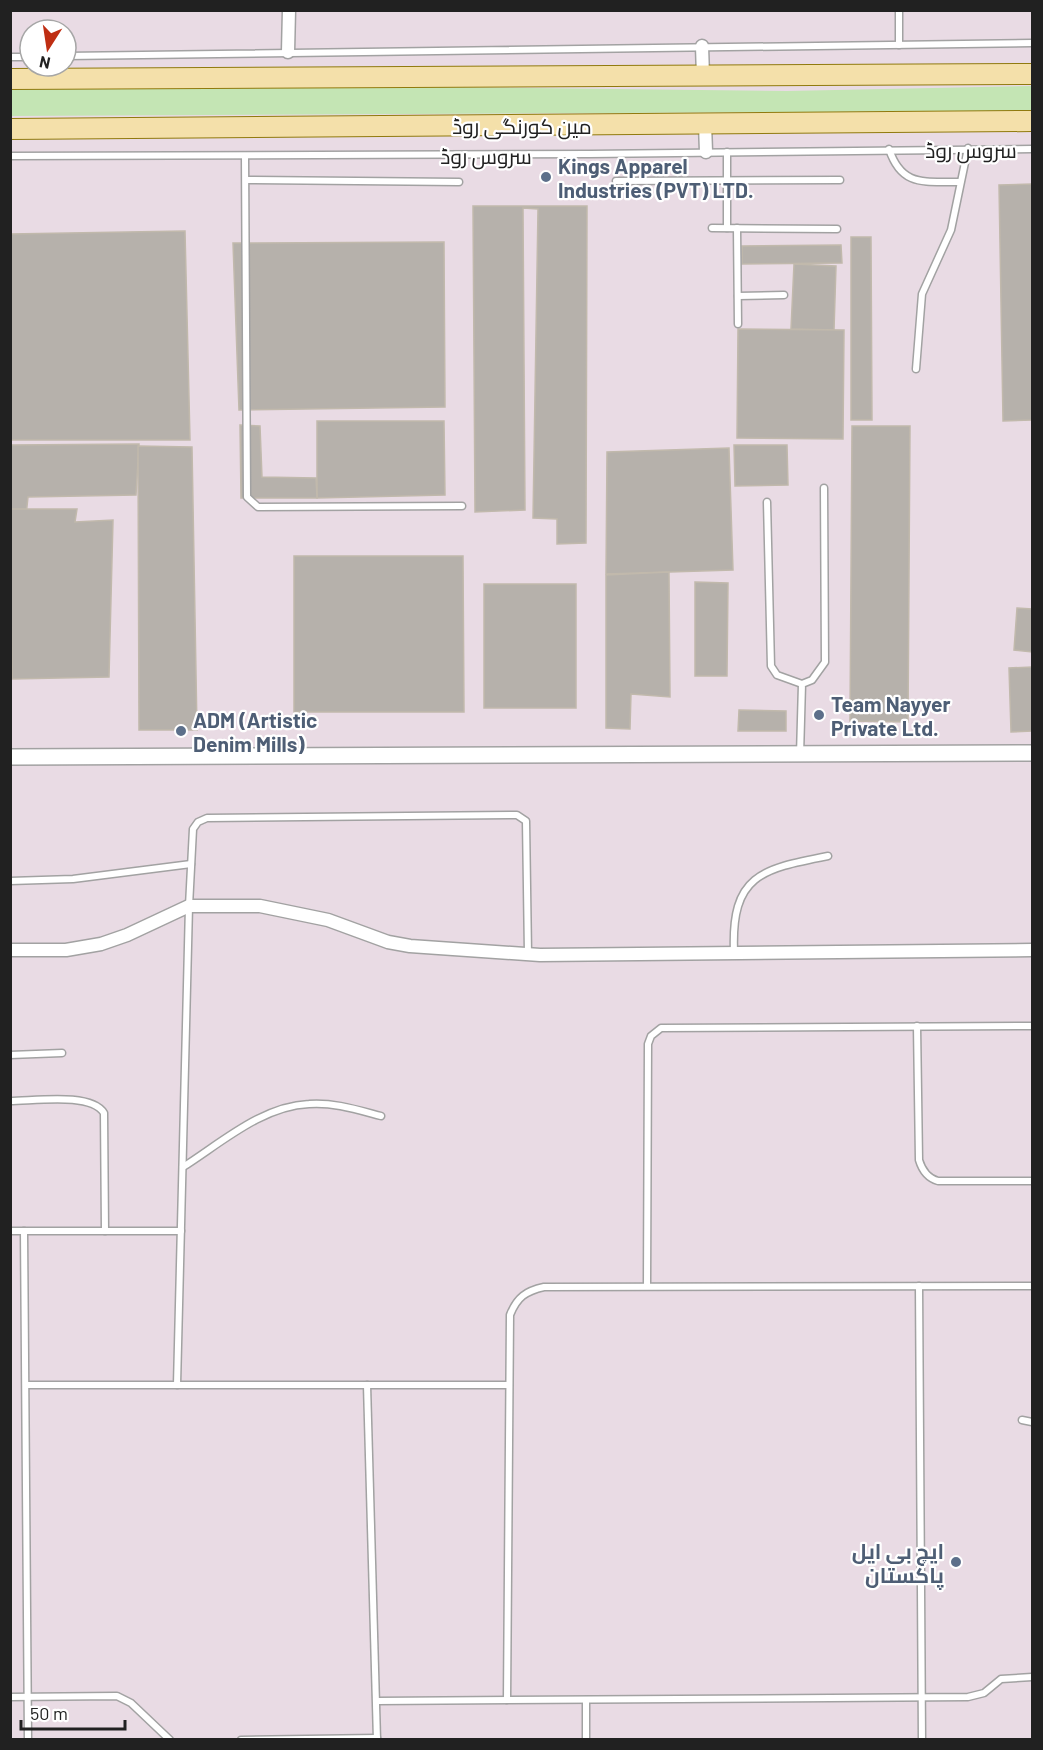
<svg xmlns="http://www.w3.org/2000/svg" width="1043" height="1750" font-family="Barlow,Cairo,sans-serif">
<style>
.industrial{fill:#e9dbe4;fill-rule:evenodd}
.grass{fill:#c4e5b4}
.building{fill:#b6b1ab;stroke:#c1b9ac;stroke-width:1.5}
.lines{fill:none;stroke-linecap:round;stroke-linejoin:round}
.service-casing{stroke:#a2a2a2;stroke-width:9}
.minor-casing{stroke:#a2a2a2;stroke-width:15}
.tertiary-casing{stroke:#a2a2a2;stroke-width:18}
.primary-casing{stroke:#907a0e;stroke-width:22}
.service{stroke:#fff;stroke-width:6}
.minor{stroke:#fff;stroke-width:12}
.tertiary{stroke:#fff;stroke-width:15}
.primary{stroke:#f4e0aa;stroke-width:20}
.service-dot{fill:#5c6f8a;stroke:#fff;stroke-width:2}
.labels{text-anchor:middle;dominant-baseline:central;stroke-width:4.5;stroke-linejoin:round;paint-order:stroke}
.street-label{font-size:21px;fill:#212121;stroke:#fff}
.service-label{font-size:21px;font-weight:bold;fill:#4e5e75;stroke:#fff;text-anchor:start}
</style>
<rect width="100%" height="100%" fill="#f0efe9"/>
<path class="industrial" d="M11 11H1032V1739L11 1740ZM30 30H66V66H30Z"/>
<polygon class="grass" points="345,86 787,91 1032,86 1032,111 11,116 10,87"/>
<g class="building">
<polygon points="1032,184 1032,420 1003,421 999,185"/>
<polygon points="473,206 587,206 586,543 557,544 557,519 533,518 538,209 523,208 525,510 475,512"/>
<polygon points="185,231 190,440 10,440 10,234"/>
<polygon points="851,237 871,237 872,420 851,420"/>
<polygon points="444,242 445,407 239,410 233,243"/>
<polygon points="841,245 842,263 742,264 742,246"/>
<polygon points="794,264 836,266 834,330 791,329"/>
<polygon points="738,329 844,330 843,439 737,438"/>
<polygon points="317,421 444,421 445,495 317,498"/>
<polygon points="240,425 260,426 262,477 316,478 317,498 241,498"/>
<polygon points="852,426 910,426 908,722 850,721"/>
<polygon points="139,444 136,495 28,497 26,516 10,516 10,445"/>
<polygon points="734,445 787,445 788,485 735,486"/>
<polygon points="138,446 192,447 197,730 139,730"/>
<polygon points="729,448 733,570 606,574 607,452"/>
<polygon points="10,509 77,509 75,522 113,520 109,677 12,679"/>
<polygon points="294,556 463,556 464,712 294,712"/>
<polygon points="669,572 670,697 631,694 630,729 606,728 606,575"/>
<polygon points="695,582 728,583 727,676 695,676"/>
<rect x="484" y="584" width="92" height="124"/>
<polygon points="1017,608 1032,609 1032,652 1014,650"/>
<polygon points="1032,667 1032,731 1011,732 1009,668"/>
<polygon points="739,710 786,711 786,731 738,731"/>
</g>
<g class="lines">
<g class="service-casing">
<g id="service">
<polyline points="899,10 899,45"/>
<polyline points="66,56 1032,43"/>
<polyline points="10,57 30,57"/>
<path d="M889 149C902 188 925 181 960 182"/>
<polyline points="727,152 727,228"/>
<polyline points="10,156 590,154 1032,149"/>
<polyline points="245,156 247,497 258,507 462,506"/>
<polyline points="246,180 459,182"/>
<polyline points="616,181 840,180"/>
<polyline points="712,228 837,229"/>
<polyline points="737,228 738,324"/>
<polyline points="738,296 784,295"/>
<polyline points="916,369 922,294 951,230 968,148"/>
<polyline points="767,502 771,666 777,675 802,684"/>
<polyline points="800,755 802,684 812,680 825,662 824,488"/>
<polyline points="10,881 73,879 191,864"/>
<path d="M734 952C731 875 761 869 828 856"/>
<path d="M917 1026 919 1160C922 1170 927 1178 938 1181H1032"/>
<polyline points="10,1055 62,1053"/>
<path d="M10 1101C34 1101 91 1092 104 1113L105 1231"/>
<path d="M183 1167C221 1143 262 1106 309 1104 333 1102 358 1110 381 1116"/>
<polyline points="10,1231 181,1231"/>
<polyline points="24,1231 28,1740"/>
<polyline points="647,1286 648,1044 651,1036 661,1028 1032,1026"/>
<polyline points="919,1286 922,1740"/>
<polyline points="27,1385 509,1385"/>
<polyline points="177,1385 189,906 193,829 198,822 207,818 517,815 526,821 528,954"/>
<polyline points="367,1385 377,1740"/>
<polyline points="1022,1420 1032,1422"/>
<polyline points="10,1697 117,1696 131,1703 170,1740"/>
<path d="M507 1700 510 1315C517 1297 526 1291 544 1287L1032 1286"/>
<polyline points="586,1700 586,1740"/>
<polyline points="377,1701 968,1697 984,1693 1001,1679 1032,1677"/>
<polyline points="241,1740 377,1738"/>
</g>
</g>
<g class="minor-casing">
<g id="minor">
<polyline points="702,46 703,76"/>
<polyline points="288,52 289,10"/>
<polyline points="705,124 706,152"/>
<polyline points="10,950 66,950 101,944 127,935 189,906 260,906 328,920 388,942 410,946 540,955 1032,950"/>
</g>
</g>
<g class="tertiary-casing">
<polyline id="tertiary" points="10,757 1032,753"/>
</g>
<g class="primary-casing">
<g id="primary">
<polyline points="10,79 1032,74"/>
<polyline points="10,129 1032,121"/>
</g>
</g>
<use href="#service" class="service"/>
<use href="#minor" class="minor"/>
<use href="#tertiary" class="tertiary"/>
<use href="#primary" class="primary"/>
</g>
<g class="service-dot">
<circle cx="546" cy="177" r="6"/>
<circle cx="819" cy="715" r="6"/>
<circle cx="181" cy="731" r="6"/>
<circle cx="956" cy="1562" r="6"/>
</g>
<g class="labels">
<g class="street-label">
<text x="522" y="125">مین کورنگی روڈ</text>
<text x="971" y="149">سروس روڈ</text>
<text x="486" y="155">سروس روڈ</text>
</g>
<g class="service-label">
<text x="558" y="165">Kings Apparel<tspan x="558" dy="24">Industries (PVT) LTD.</tspan></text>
<text x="831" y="703">Team Nayyer<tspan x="831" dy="24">Private Ltd.</tspan></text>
<text x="193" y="719">ADM (Artistic<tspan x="193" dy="24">Denim Mills)</tspan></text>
<text x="944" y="1550" text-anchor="end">ایچ بی ایل<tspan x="944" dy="24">پاکستان</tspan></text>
</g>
</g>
<rect width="1043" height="1750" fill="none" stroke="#212121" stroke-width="24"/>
<g transform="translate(48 48) rotate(192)"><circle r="28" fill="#ffffff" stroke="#a6a6a6" stroke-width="1.5"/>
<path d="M0-4.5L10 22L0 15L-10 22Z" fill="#bf2e13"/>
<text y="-9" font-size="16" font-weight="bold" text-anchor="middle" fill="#212121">N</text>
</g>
<path d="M21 1720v9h104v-9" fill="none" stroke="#212121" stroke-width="3"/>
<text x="30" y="1720" font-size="18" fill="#212121" stroke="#ffffff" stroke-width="4.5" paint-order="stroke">50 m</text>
</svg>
